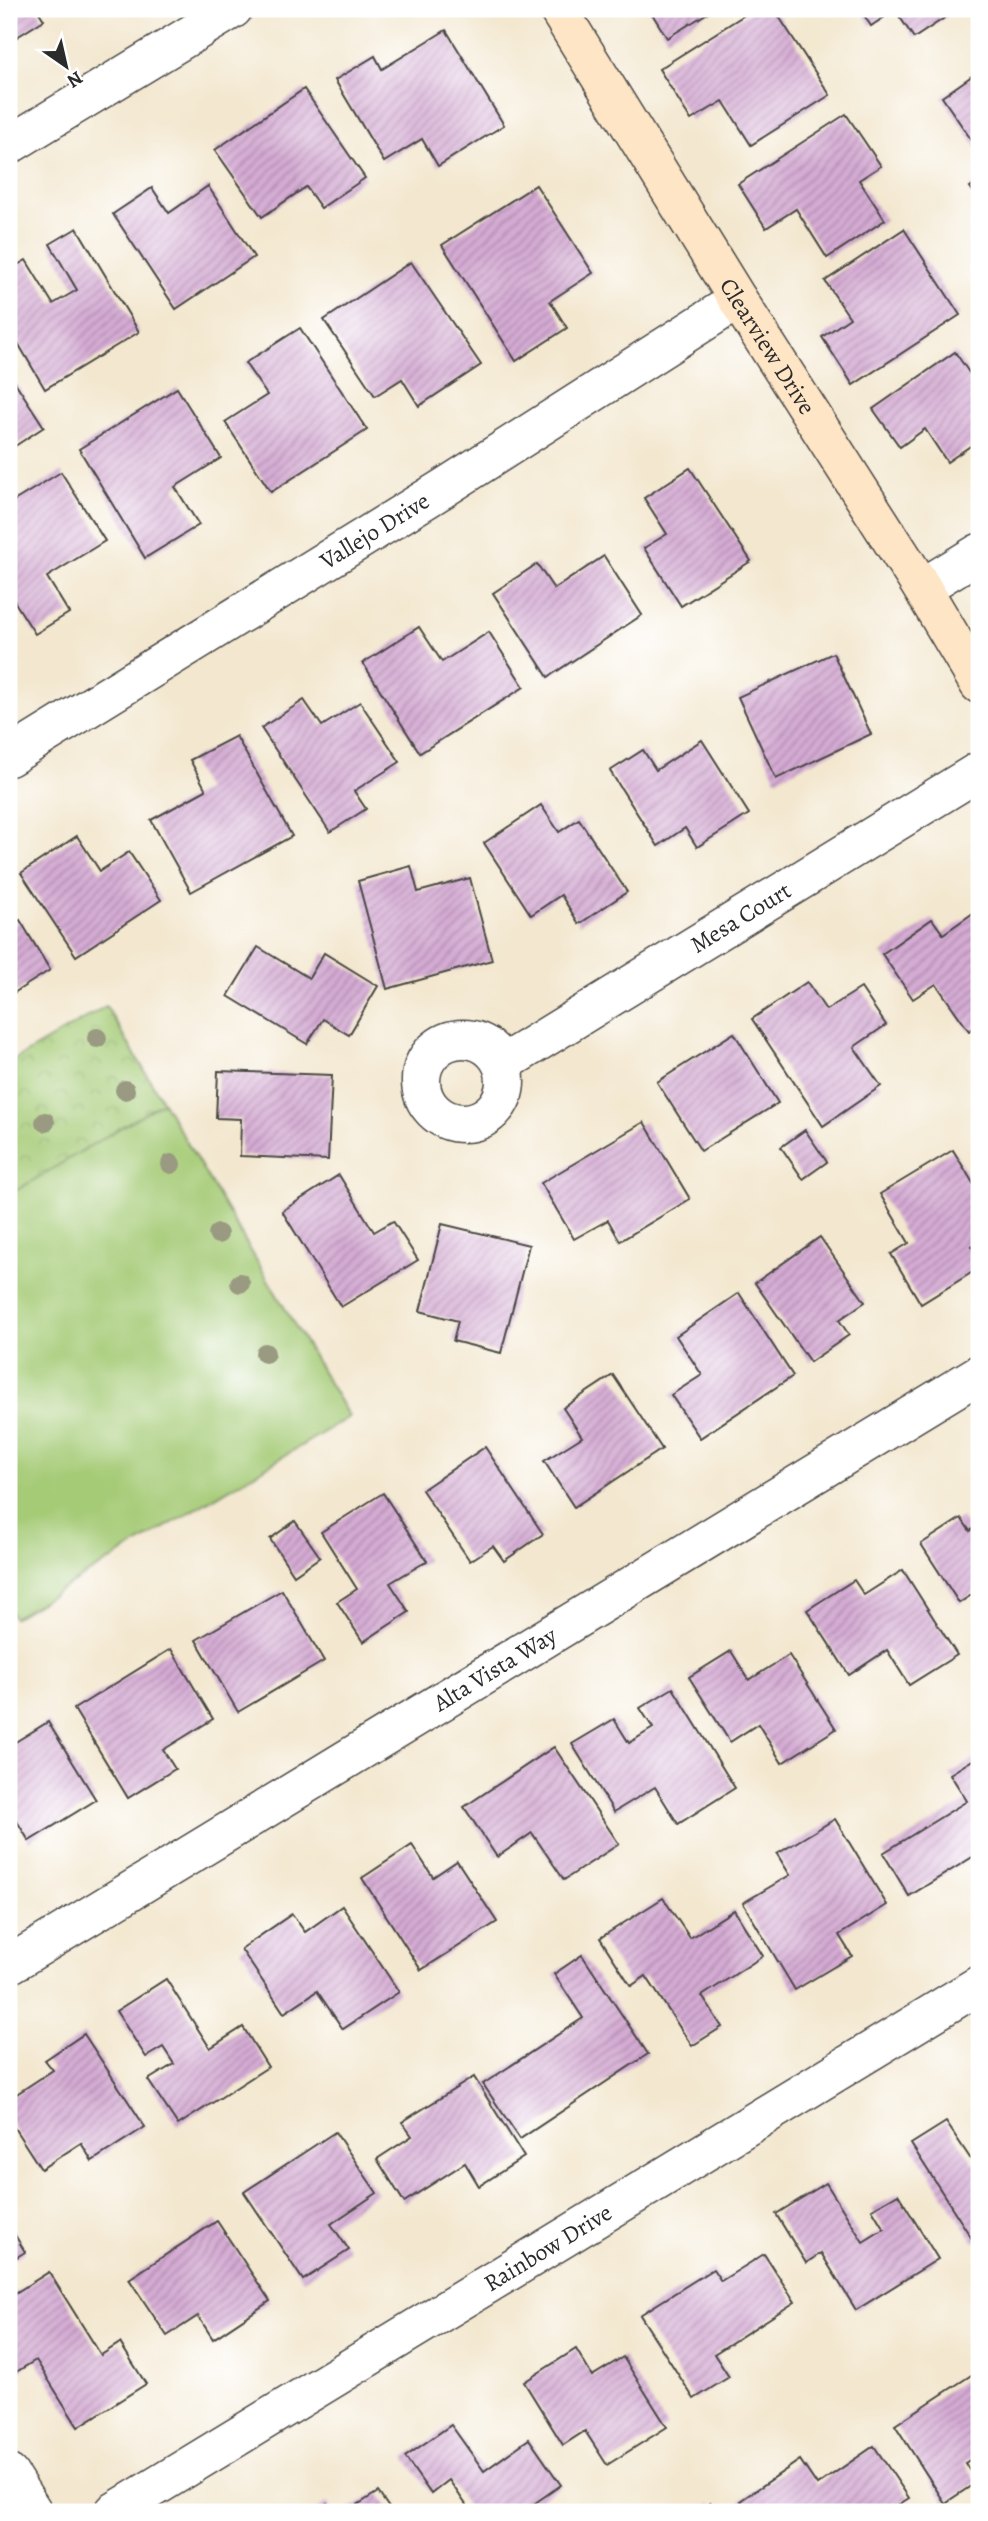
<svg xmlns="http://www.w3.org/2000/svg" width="988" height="2521" font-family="Alegreya,serif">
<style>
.park{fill:url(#park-crowns);stroke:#687b50;stroke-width:2}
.pitch{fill:#a5cb76;stroke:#687b50;stroke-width:2}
.building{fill:url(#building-hatch)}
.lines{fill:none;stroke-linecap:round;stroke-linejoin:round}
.street-casing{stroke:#494744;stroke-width:41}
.secondary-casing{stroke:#494744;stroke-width:41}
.street{stroke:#fff;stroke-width:38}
.secondary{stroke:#fde5c5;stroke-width:38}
.tree{fill:#999a81}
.labels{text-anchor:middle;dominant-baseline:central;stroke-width:7;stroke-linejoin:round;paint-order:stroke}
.street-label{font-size:24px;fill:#2b2b2b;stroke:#fff}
</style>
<defs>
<pattern id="park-crowns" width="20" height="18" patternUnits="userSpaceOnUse" patternTransform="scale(1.75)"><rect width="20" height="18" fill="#a5cb76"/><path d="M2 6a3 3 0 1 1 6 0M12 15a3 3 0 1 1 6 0" fill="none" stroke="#8eae66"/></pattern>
<pattern id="building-hatch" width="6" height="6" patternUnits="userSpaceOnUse" patternTransform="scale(1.75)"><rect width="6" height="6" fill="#d5abd4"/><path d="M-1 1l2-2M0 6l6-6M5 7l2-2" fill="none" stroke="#ad8bac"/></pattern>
</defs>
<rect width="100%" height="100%" fill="#fff"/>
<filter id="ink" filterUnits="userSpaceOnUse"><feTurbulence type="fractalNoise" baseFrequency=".0143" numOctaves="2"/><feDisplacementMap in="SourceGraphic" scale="14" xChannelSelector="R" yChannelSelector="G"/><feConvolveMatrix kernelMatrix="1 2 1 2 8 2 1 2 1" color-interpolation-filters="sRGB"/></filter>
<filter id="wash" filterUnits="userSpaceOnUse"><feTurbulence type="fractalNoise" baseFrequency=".00686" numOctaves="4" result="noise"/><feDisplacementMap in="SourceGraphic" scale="28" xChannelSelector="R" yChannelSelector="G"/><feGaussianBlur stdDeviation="1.57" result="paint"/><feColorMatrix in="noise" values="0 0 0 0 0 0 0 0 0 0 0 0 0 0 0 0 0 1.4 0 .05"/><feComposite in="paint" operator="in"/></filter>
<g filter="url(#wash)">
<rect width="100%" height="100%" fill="#f3e7cf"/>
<polygon class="park" points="106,1006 163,1102 89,1149 10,1194 9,1063"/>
<polygon class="pitch" points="163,1102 349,1417 14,1618 9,1610 9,1195"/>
<g id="blocks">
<g class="building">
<polygon points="9,9 37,9 44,20 9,42"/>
<polygon points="649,9 714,9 667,38"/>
<polygon points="754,9 774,9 830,95 751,145 723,101 691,120 659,69"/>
<polygon points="860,9 958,9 914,38 895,10 871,26"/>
<polygon points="446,30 504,125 438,166 422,139 384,162 335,80 375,56 382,69"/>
<polygon points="979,71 979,151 942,97"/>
<polygon points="304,89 365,178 321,208 306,187 262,217 215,150"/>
<polygon points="846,114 881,166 859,180 885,220 827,258 796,209 766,228 738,184"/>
<polygon points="979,181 979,200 970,187"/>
<polygon points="536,185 593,273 550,301 567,328 516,361 442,245"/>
<polygon points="208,186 254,257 176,309 113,214 152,188 169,213"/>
<polygon points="77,228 139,332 45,389 9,328 9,270 26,260 53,304 77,290 50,244"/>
<polygon points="904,229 960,315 853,385 822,337 850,318 825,281"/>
<polygon points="411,262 481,365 419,406 402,379 375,396 324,320"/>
<polygon points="300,328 367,430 271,492 225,422 267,395 245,363"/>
<polygon points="955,352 979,387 979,440 947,462 925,429 900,447 873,409"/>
<polygon points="9,373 44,427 9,450"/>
<polygon points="177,388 221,458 175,487 199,525 145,558 79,449"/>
<polygon points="690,468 751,561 681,606 644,548 667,534 644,498"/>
<polygon points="61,472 105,541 47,577 69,613 35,634 9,593 9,504"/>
<polygon points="604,556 642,615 548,677 493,593 537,564 554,589"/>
<polygon points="419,627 442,662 489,632 524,687 420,753 363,663"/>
<polygon points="833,653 871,734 776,779 738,697"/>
<polygon points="304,700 322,726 360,702 400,762 354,791 366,809 330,832 261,728"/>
<polygon points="236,736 292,836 191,892 151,820 206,790 190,760"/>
<polygon points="702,740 749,814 697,847 685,828 658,846 610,771 643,750 656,770"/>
<polygon points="541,805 559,832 579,819 627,892 579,924 561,895 531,915 484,843"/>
<polygon points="77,836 100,871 129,852 161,900 76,956 21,873"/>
<polygon points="411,866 418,892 470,878 492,960 387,989 358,881"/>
<polygon points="979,909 979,1024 969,1031 936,984 913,999 882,954 932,919 943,934"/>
<polygon points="20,920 50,970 9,996 9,927"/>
<polygon points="258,947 309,978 324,953 378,986 349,1035 323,1019 307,1044 228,996"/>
<polygon points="807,982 826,1010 861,988 886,1025 854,1047 881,1086 823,1126 752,1019"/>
<polygon points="734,1033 778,1103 701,1151 657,1082"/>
<polygon points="218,1071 332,1075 328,1160 240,1156 241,1119 216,1118"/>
<polygon points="644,1122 690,1199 620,1241 608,1220 574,1239 541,1183"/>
<polygon points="805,1130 827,1162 803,1179 781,1147"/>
<polygon points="953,1150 979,1193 979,1241 971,1246 979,1259 979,1268 921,1304 891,1254 909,1243 880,1194"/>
<polygon points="339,1175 374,1232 393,1221 418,1260 341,1307 282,1211"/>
<polygon points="442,1224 529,1245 501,1353 453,1341 458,1321 420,1311"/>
<polygon points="820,1237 865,1302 839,1320 849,1335 810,1362 755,1283"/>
<polygon points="739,1293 793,1376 700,1438 671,1395 702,1375 676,1336"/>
<polygon points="613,1375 662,1449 574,1507 544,1461 582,1437 563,1408"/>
<polygon points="485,1447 543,1534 504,1561 493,1546 470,1561 422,1490"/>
<polygon points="383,1493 427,1561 390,1583 409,1612 363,1642 337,1602 357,1589 321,1532"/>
<polygon points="961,1518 970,1531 979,1525 979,1590 959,1603 921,1544"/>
<polygon points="295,1521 320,1557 294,1575 270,1539"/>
<polygon points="903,1570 957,1655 909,1685 887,1650 849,1675 807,1610 854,1580 864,1595"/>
<polygon points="282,1590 324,1661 238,1712 196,1640"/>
<polygon points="171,1649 213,1719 163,1750 175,1769 128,1798 74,1709"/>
<polygon points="731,1651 749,1680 789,1655 836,1729 782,1763 758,1724 730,1742 689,1677"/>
<polygon points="673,1688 735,1788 678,1824 655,1787 614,1812 572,1744 614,1719 629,1743 653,1728 640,1708"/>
<polygon points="48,1722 96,1800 29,1841 9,1808 9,1746"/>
<polygon points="554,1747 619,1844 564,1880 532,1833 497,1857 464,1807"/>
<polygon points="979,1756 979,1853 909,1896 883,1853 967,1801 950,1774"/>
<polygon points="835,1819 887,1905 839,1935 852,1956 795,1990 743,1903 790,1875 777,1854"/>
<polygon points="412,1845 433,1877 457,1861 497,1922 421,1970 362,1878"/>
<polygon points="663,1898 690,1938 734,1910 763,1956 702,1996 722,2027 692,2046 646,1976 631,1986 600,1938"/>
<polygon points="342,1906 399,1992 343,2029 317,1991 284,2013 241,1949 292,1914 305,1932"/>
<polygon points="582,1955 648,2054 520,2139 483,2084 583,2018 554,1974"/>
<polygon points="166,1979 210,2048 243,2027 268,2067 178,2125 148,2080 174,2064 163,2047 146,2057 116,2011"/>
<polygon points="84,2034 145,2127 92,2161 81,2143 41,2169 9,2120 9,2099 53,2070 45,2060"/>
<polygon points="474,2077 524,2157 479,2186 465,2163 404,2202 377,2159 412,2136 402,2122"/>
<polygon points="946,2122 974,2164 979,2161 979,2239 974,2242 911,2144"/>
<polygon points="335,2132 377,2193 331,2224 349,2250 303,2280 244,2192"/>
<polygon points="826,2183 863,2242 884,2229 872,2209 898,2194 938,2259 856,2310 821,2253 806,2263 776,2214"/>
<polygon points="217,2221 270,2301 213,2339 198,2316 167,2336 129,2279"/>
<polygon points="9,2225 25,2252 9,2262"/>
<polygon points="764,2254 795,2302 714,2354 729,2377 694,2399 640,2315 713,2269 721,2281"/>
<polygon points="49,2272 101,2355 120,2343 146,2384 78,2427 36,2360 11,2375 9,2371 9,2297"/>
<polygon points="576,2349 592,2376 623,2357 667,2427 607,2465 585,2431 563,2445 524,2382"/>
<polygon points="979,2370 979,2454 965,2463 977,2482 945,2503 895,2425"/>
<polygon points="451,2425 484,2471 529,2439 561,2485 522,2512 471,2512 449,2480 431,2494 405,2457"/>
<polygon points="874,2446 909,2498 887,2512 748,2512 740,2501 800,2460 817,2485"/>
<polygon points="378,2492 392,2512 346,2512"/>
<polygon points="327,2503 334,2512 313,2512"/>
<polygon points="711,2503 717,2512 698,2512"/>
</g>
</g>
</g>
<g filter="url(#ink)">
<use href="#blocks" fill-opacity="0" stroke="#494744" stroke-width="2"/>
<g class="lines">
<g class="street-casing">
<g id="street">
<polyline points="9,145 233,9"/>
<polyline points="922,588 979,553"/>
<path id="s1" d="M9 757 447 486 738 300"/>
<circle cx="463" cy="1081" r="42"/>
<path id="s2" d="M502 1064 979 771"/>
<path id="s3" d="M9 1965 979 1374"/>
<polyline points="9,2474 33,2512"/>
<path id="s4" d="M114 2512 979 1985"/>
</g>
</g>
<g class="secondary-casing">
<g id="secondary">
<path id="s5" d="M558 9 738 300 922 588 979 684"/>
</g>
</g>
<use href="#street" class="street"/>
<use href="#secondary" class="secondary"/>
</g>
<g class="tree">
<circle cx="97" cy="1038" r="10"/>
<circle cx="125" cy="1090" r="10"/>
<circle cx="45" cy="1122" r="10"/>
<circle cx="171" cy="1164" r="10"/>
<circle cx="218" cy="1234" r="10"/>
<circle cx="240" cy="1283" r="10"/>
<circle cx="265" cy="1353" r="10"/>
</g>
</g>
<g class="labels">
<g class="street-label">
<text stroke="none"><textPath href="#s5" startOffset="397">Clearview Drive</textPath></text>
<text stroke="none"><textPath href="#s1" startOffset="430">Vallejo Drive</textPath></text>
<text stroke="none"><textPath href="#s2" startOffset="280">Mesa Court</textPath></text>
<text stroke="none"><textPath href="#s3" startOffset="569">Alta Vista Way</textPath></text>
<text stroke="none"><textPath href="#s4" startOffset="508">Rainbow Drive</textPath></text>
</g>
</g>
<rect width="988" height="2521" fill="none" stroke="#fff" stroke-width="35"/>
<g transform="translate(66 66) rotate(146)" stroke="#ffffff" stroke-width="5" paint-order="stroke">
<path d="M0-5L12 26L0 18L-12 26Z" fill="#2b2b2b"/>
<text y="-10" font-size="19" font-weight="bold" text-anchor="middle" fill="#2b2b2b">N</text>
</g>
</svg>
